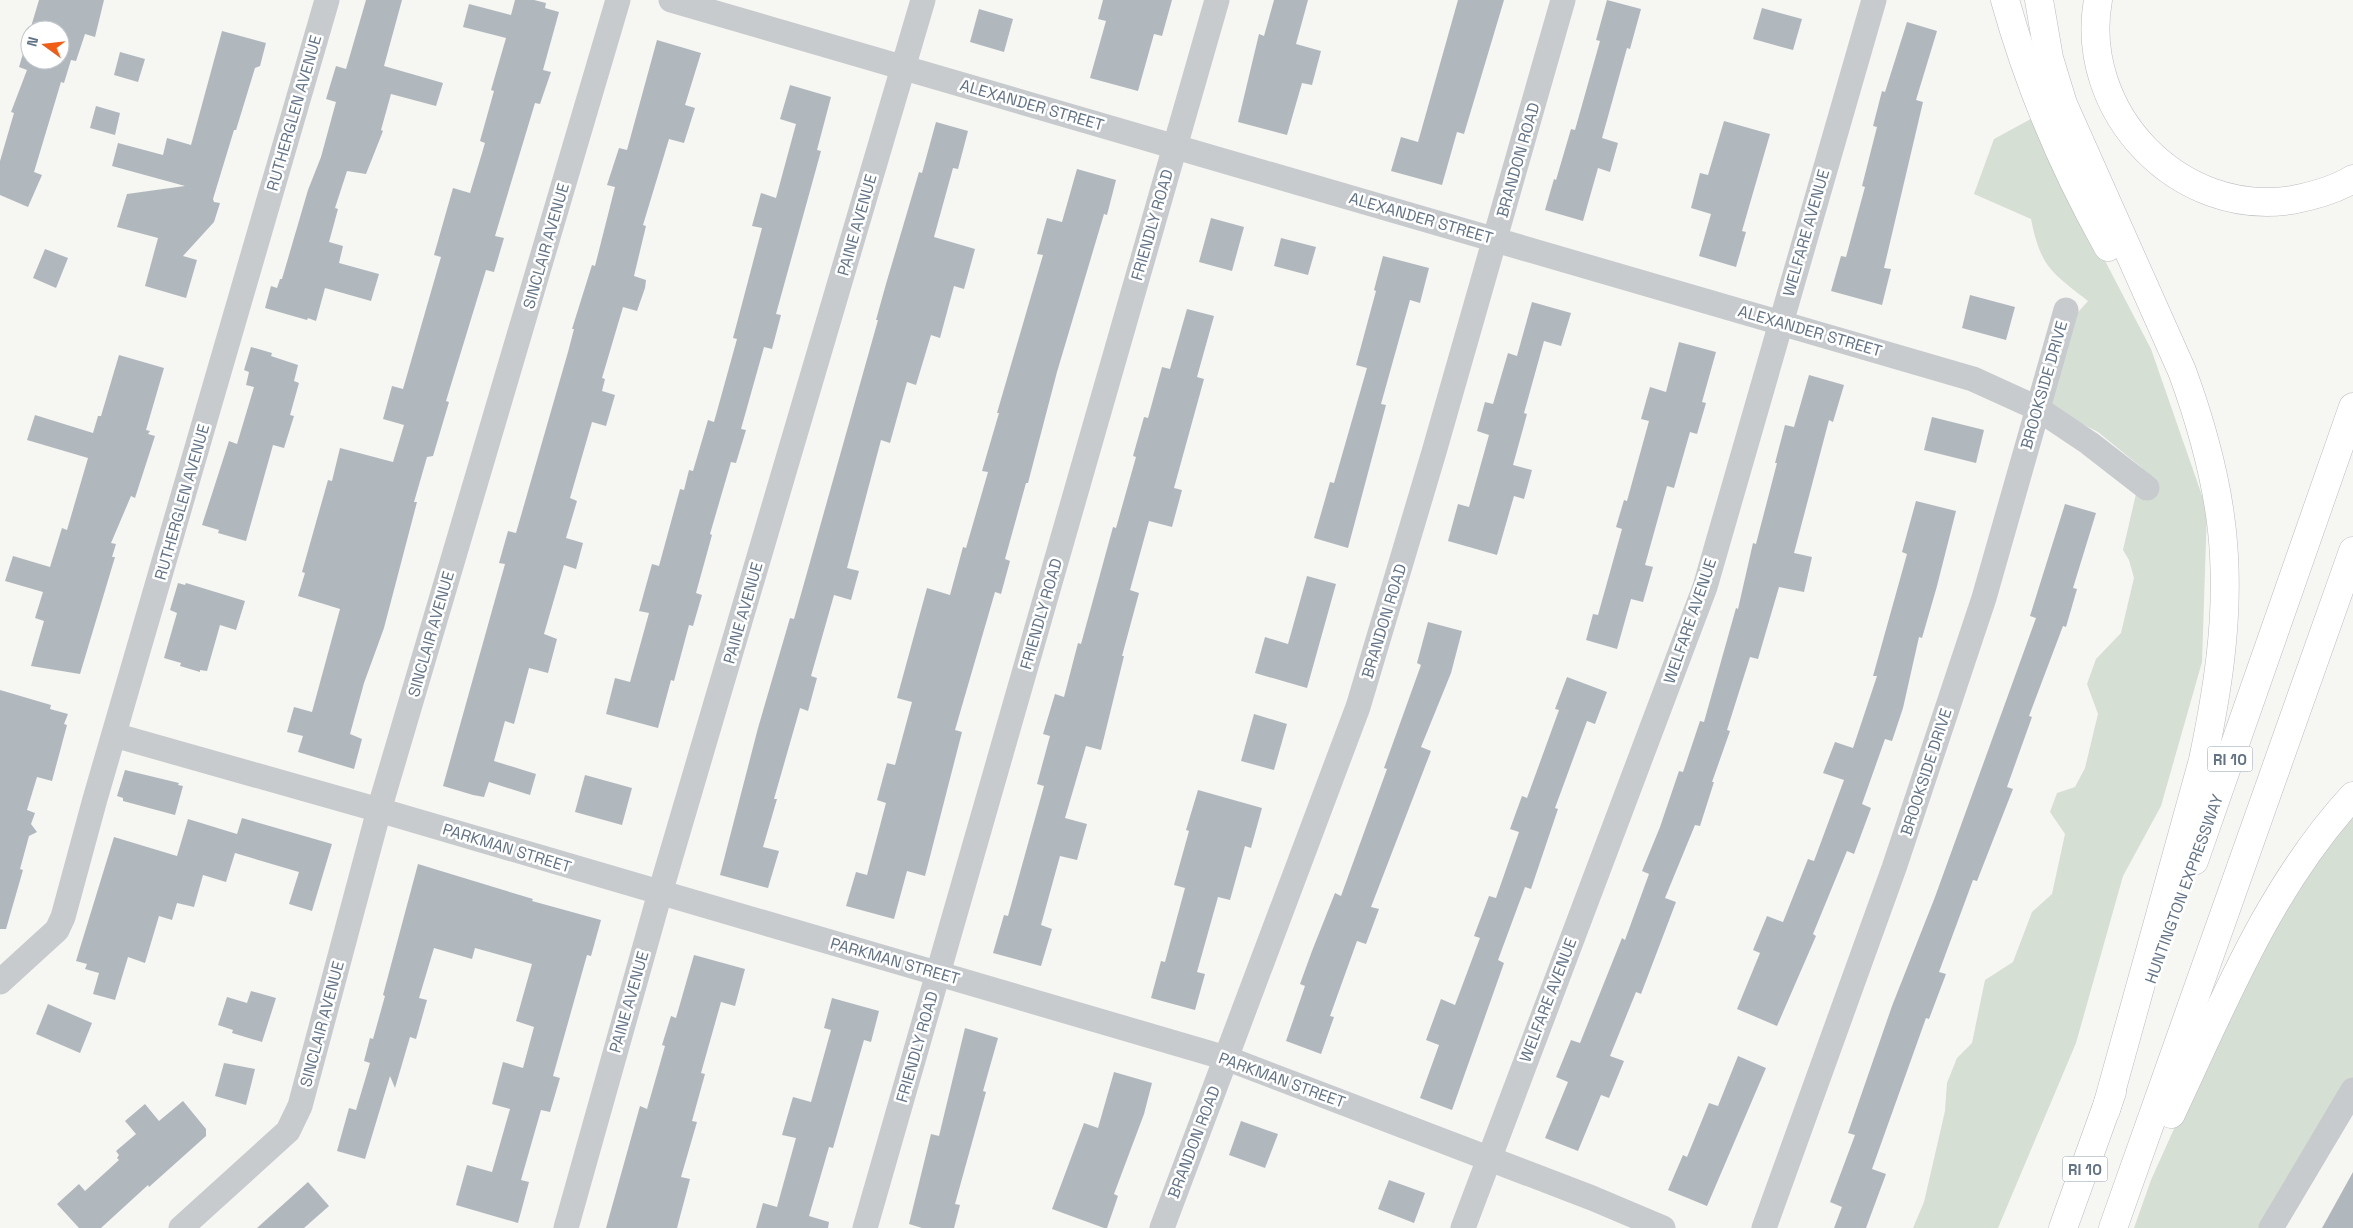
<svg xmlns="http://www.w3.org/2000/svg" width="2353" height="1228" font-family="'Space Grotesk',sans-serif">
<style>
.green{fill:#d6dfd3}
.building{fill:#b1b8bd}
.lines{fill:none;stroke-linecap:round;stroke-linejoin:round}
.highway-casing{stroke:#b9bcbf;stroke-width:29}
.street{stroke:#c8cbce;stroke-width:25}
.highway{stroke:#fff;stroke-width:28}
.labels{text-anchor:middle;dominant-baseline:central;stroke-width:5;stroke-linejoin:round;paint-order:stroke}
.shield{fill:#fff;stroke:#919daa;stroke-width:1}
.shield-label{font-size:15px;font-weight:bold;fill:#627386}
.street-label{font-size:16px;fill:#627386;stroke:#fff}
</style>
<rect width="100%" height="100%" fill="#f6f6f2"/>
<g class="green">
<path d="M2051 108 2055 165 2151 349 2207 510 2202 662 2161 806 2123 876 2076 1043 1998 1228H1913L1924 1202 1945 1111 1947 1083 1957 1058 1972 1043 1985 980 2013 962 2032 912 2052 894 2065 834 2050 812 2057 793 2075 787 2085 768 2098 714 2087 684 2096 659 2121 633 2134 578 2129 560 2123 550 2142 468 2098 432 2047 406 2072 319 2088 301C2050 271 2041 267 2031 219L1974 194 1994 139Z"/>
<polygon points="2353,800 2353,1084 2269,1228 2134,1228 2151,1180 2254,951"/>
</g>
<g class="building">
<polygon points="39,0 104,0 95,37 85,34 76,61 71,60 64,83 61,82 34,172 42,175 28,207 0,195 0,161 14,113 11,112 27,70 19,67 30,30 30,60 60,60 60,30 30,30"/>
<polygon points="366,0 402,0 384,66 443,83 436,106 391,94 381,130 383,131 366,174 347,171 335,208 338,209 329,242 343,246 339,263 379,274 371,301 325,288 316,321 308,318 307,320 265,308 271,286 277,288 280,279 282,279 308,190 321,157 336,102 326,99 336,66 346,69"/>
<polygon points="515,0 534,0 546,3 545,8 559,12 543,70 551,72 540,104 535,103 495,236 504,238 494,272 486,270 446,401 449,402 433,456 427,457 414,502 417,502 384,628 364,683 350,734 362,739 354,769 298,752 303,736 287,732 294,707 312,712 340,609 298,596 305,573 302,572 328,480 332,481 340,448 393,462 404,425 383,419 392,386 403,389 441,257 434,255 453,188 470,193 485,143 480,141 494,91 491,90 506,38 463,27 469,4 511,15"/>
<polygon points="1103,0 1172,0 1162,36 1154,34 1138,91 1090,78 1106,21 1098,19"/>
<polygon points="1274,0 1308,0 1296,44 1321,51 1312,85 1302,83 1287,135 1238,122 1259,34 1264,36"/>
<polygon points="1458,0 1504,0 1464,134 1457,132 1442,185 1391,171 1401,137 1418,142"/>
<polygon points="1607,0 1641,9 1630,49 1627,48 1602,138 1618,143 1610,172 1598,168 1583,221 1545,210 1554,179 1556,180 1571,129 1575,130 1600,41 1596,40"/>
<polygon points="1762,8 1802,19 1793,50 1753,39"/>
<polygon points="979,9 1013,19 1004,52 970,42"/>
<polygon points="1907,22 1937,31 1916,100 1923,102 1884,268 1891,269 1882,305 1831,291 1841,256 1846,257 1865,187 1862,186 1877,127 1873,126 1882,91 1885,92"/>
<polygon points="222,31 266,43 260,66 255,68 236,130 234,130 213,199 214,202 220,203 214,222 183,256 197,260 186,298 145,286 158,238 117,227 127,194 185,186 112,166 118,143 163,155 167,138 191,145"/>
<polygon points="657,40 701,53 685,105 695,108 684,143 669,139 643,225 646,226 634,276 646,280 645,288 637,311 623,307 602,378 605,379 602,391 615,395 606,426 592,422 570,498 577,501 566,538 583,543 576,569 564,565 544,634 557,639 548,673 529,668 514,724 505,721 494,761 536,774 530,795 489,782 484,797 473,795 443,786 505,564 499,563 508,531 516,533 568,352 574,329 572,329 592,265 595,266 615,187 607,185 619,148 627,150"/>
<polygon points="120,52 145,59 138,82 114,75"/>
<polygon points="790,85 831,97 817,150 821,151 776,314 781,315 772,349 764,347 741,429 746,430 736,463 731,462 710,534 712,535 696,593 702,595 693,626 689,625 674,681 671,680 658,728 606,714 615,678 630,682 649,613 639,611 652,564 659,566 680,489 684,490 689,470 693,471 708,420 714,422 737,339 733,338 762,228 752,226 761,193 776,198 796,124 780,119"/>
<polygon points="96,106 120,113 115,135 90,128"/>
<polygon points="1724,121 1770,134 1742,231 1746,232 1736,267 1699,256 1711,214 1691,208 1700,173 1708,175"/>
<polygon points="936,122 968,131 958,169 953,168 934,237 975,249 964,289 954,286 940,338 931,335 916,385 907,382 890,443 881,440 847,568 859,571 851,600 834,595 811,676 817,678 808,711 800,708 774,799 777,799 763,847 779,851 768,888 720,875 758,728 790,618 794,619 878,320 876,320 886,284 919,172 922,173"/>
<polygon points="1077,169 1116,180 1107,215 1104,214 1057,372 1028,483 1026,483 1005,559 1010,561 1001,594 995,592 955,730 962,732 925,876 907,871 894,919 846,906 856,872 867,875 886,803 877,800 887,763 895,765 912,702 897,698 927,588 950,595 963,547 966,548 988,472 982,471 999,413 997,413 1043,255 1037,254 1047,218 1062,222"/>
<polygon points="1211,218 1244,227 1232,271 1199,262"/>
<polygon points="1281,238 1316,247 1308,275 1274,266"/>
<polygon points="45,249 68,258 56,288 33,278"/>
<polygon points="1383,256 1429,268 1420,303 1410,300 1381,404 1386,405 1348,548 1314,538 1330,482 1334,483 1367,368 1356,365 1376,291 1374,290"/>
<polygon points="1970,295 2015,307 2006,340 1962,328"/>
<polygon points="1532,302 1571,313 1561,346 1544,341 1524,413 1527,414 1513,465 1532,470 1524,499 1514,496 1497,555 1448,541 1458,504 1469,507 1489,435 1477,431 1485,402 1493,404 1508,353 1517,356"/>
<polygon points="1187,309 1214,316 1197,377 1204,379 1174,488 1182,490 1172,527 1149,521 1130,590 1139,593 1122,656 1124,656 1101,750 1086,746 1065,818 1087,824 1077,860 1060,856 1041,925 1052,929 1041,966 993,953 1004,915 1008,916 1044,786 1037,784 1050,736 1043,734 1055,694 1064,697 1078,643 1081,644 1113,527 1116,528 1136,457 1133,456 1144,417 1148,418 1162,367 1170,369"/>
<polygon points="1679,342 1716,352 1702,402 1706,403 1697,434 1690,432 1674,488 1667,486 1645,565 1653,567 1643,602 1631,599 1617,649 1586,640 1593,614 1598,615 1622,529 1616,527 1624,500 1627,501 1649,421 1641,419 1650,387 1666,392"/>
<polygon points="251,347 272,353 271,356 298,365 294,381 299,383 290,415 294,416 284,448 273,445 246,541 218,533 219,530 202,525 229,441 237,444 254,387 246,385 249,372 244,370"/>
<polygon points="119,355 164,368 146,430 150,431 148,434 155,436 135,498 131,496 111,543 116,544 112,557 115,557 80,674 31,666 44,621 35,618 43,592 5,581 13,556 50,567 62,528 67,530 88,458 27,440 35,415 93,433 98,416 101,416"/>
<polygon points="1809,375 1844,385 1833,422 1829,420 1794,553 1812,557 1804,592 1779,587 1758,659 1750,657 1727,730 1730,731 1712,782 1714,782 1700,826 1695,825 1665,898 1676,902 1641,994 1636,992 1610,1056 1624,1061 1609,1098 1601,1095 1578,1151 1545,1138 1568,1082 1556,1077 1571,1040 1580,1043 1622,938 1625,940 1649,874 1642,871 1660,827 1679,771 1683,772 1700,721 1704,722 1736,608 1738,609 1753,543 1756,544 1777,463 1775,463 1785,425 1794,427"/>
<polygon points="1932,417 1984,430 1976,463 1924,450"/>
<polygon points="1916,501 1956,511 1937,586 1922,638 1919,637 1903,708 1892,741 1885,739 1862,804 1871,808 1854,854 1847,851 1813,934 1816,936 1777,1026 1737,1009 1760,953 1753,950 1767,916 1783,922 1808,859 1814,861 1844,780 1823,773 1835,742 1853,748 1877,676 1873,676 1907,554 1902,552"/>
<polygon points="2065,504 2096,513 2073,588 2077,589 2066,627 2063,626 2029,716 2032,717 2007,787 2013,789 1977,881 1973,880 1939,972 1946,974 1929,1019 1926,1018 1872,1169 1886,1174 1866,1228 1834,1228 1842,1207 1830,1202 1855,1135 1848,1133 1892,1006 1935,897 2036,618 2030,616"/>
<polygon points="1307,576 1336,584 1307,688 1255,673 1265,637 1288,644"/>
<polygon points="178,583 185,585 186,583 245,601 236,630 220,625 207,671 200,670 200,672 180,666 181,663 164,658 177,613 170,610"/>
<polygon points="1428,622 1462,631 1451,673 1421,747 1431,751 1371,907 1379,909 1366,944 1357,941 1330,1016 1334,1017 1321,1054 1286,1041 1305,986 1300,984 1312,951 1335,893 1341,896 1387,769 1384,768 1421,665 1417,663"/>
<polygon points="1567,677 1607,692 1595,724 1587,721 1555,808 1558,809 1531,889 1525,887 1498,960 1504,963 1452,1110 1420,1098 1439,1045 1426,1040 1441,999 1455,1005 1480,938 1474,936 1489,896 1496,898 1519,832 1510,829 1522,796 1527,798 1559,710 1555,709"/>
<polygon points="0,690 51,705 50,709 68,714 64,724 67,725 52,781 37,777 27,810 35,813 31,824 37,832 29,836 20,869 23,870 6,929 0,929"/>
<polygon points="1254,714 1287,724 1274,770 1241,761"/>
<polygon points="125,770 179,783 178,785 183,786 175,815 123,801 123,798 117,796"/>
<polygon points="585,775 632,788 622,825 575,812"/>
<polygon points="1198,790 1262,808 1251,848 1245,846 1230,900 1218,897 1197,972 1205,974 1195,1010 1151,998 1161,961 1165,962 1185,888 1174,885 1189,831 1186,830"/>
<polygon points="242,818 332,844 312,911 289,904 299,872 235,853 226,882 203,875 194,907 177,903 172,920 159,916 145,963 128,957 115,1000 93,994 99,973 85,969 87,964 76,961 114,837 177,856 188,819 237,834"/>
<polygon points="418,864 533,899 532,901 601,920 591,956 587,955 553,1076 560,1078 550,1112 541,1110 521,1180 529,1182 518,1223 456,1205 467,1165 492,1172 510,1109 492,1104 503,1062 523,1068 534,1027 516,1021 532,964 475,948 472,959 434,948 419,998 427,1000 416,1039 410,1037 395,1088 390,1076 365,1159 337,1151 349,1108 356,1110 370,1063 364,1061 370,1038 373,1039 385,996 383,995"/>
<polygon points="694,955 745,969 735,1006 721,1002 701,1073 705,1074 692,1121 697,1122 681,1177 690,1179 677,1228 606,1228 640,1106 647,1109 665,1046 662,1045 671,1016 676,1018"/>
<polygon points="251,991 276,998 262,1042 232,1033 233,1030 218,1025 227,997 247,1003"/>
<polygon points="832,998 879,1011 871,1042 864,1040 833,1148 829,1147 809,1216 829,1222 828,1228 756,1228 763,1203 777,1207 796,1138 782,1135 793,1097 811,1102 831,1030 824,1028"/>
<polygon points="48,1004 92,1023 80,1053 36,1034"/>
<polygon points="965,1028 998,1038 983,1091 986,1092 955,1204 960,1205 954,1228 922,1228 909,1224 931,1134 939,1136"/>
<polygon points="1738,1056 1766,1068 1707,1206 1668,1190 1683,1155 1687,1157 1709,1103 1718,1106"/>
<polygon points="224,1063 255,1069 246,1105 215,1096"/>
<polygon points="1114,1072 1152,1083 1144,1114 1114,1194 1118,1196 1107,1228 1104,1228 1052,1209 1084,1123 1098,1128"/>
<polygon points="183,1101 206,1129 206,1136 149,1187 148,1185 101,1228 79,1228 57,1204 79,1184 85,1191 119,1160 117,1158 119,1155 116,1151 136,1134 125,1121 145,1104 159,1121"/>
<polygon points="1241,1121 1278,1134 1265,1168 1229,1155"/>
<polygon points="2353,1172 2353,1228 2322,1228"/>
<polygon points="1389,1180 1425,1193 1414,1223 1378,1209"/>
<polygon points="308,1182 329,1206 304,1228 257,1228"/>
</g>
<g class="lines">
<g class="highway-casing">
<g id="highway">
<path d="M2005 0C2029 86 2064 169 2108 247"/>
<path d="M2039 0 2049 58 2063 104 2182 371C2204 431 2221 493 2224 556 2228 625 2217 693 2203 760L2106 1110"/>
<path d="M2098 0C2078 112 2179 218 2292 200 2313 196 2335 190 2353 179"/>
<polyline points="2194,861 2353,407"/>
<path d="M2171 1114C2223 1004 2269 887 2353 796"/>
<polyline points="2063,1228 2112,1092"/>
<polyline points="2113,1228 2353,551"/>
</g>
</g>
<g class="street">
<polyline points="671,0 1973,379 2037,408 2089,443 2147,488"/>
<polyline points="114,735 379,810 1226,1058 1592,1198 1663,1228"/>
<polyline points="0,982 57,930 63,917 95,799 327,0"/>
<polyline points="181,1228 288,1131 300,1106 379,810 618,0"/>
<polyline points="566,1228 660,893 923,0"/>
<polyline points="865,1228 1217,0"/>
<polyline points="1162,1228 1358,707 1434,452 1563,0"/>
<polyline points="1463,1228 1705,587 1874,0"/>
<polyline points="1764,1228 1894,868 1984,598 2066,310"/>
<polyline points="2271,1228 2353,1090"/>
</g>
<use href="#highway" class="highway"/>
</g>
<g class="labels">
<g class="shield">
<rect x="2207.5" y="746.5" width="45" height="25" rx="4"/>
<rect x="2062.5" y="1156.5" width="45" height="25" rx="4"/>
</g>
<g class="shield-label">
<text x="2230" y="759">RI 10</text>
<text x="2085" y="1169">RI 10</text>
</g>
<g class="street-label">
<text transform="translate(1032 105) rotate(16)">ALEXANDER STREET</text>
<text transform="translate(294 113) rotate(-74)">RUTHERGLEN AVENUE</text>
<text transform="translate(1518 160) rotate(-74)">BRANDON ROAD</text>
<text transform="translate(1421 218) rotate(16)">ALEXANDER STREET</text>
<text transform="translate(857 225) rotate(-74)">PAINE AVENUE</text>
<text transform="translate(1152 225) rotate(-74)">FRIENDLY ROAD</text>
<text transform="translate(1806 233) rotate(-74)">WELFARE AVENUE</text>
<text transform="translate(546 246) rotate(-74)">SINCLAIR AVENUE</text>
<text transform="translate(1810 331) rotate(16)">ALEXANDER STREET</text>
<text transform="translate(2044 385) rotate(-74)">BROOKSIDE DRIVE</text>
<text transform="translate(182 502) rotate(-74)">RUTHERGLEN AVENUE</text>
<text transform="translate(743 613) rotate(-74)">PAINE AVENUE</text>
<text transform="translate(1041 614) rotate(-74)">FRIENDLY ROAD</text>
<text transform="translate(1384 621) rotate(-73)">BRANDON ROAD</text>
<text transform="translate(1690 621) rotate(-71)">WELFARE AVENUE</text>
<text transform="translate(431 634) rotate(-74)">SINCLAIR AVENUE</text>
<text transform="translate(1926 772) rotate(-72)">BROOKSIDE DRIVE</text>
<text transform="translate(507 848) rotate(17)">PARKMAN STREET</text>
<text transform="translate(2184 889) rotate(-70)">HUNTINGTON EXPRESSWAY</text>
<text transform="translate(895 961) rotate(16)">PARKMAN STREET</text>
<text transform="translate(1548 1000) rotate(-69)">WELFARE AVENUE</text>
<text transform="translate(629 1002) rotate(-74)">PAINE AVENUE</text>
<text transform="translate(322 1024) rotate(-75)">SINCLAIR AVENUE</text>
<text transform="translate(917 1047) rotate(-74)">FRIENDLY ROAD</text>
<text transform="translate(1282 1080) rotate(20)">PARKMAN STREET</text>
<text transform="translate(1194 1142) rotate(-69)">BRANDON ROAD</text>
</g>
</g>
<g transform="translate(45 45) rotate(285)"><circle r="24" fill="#ffffff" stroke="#c0c7cf"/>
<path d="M0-4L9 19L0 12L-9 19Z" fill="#f25d16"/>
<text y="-8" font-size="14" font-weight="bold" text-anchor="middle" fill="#627386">N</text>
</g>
</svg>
